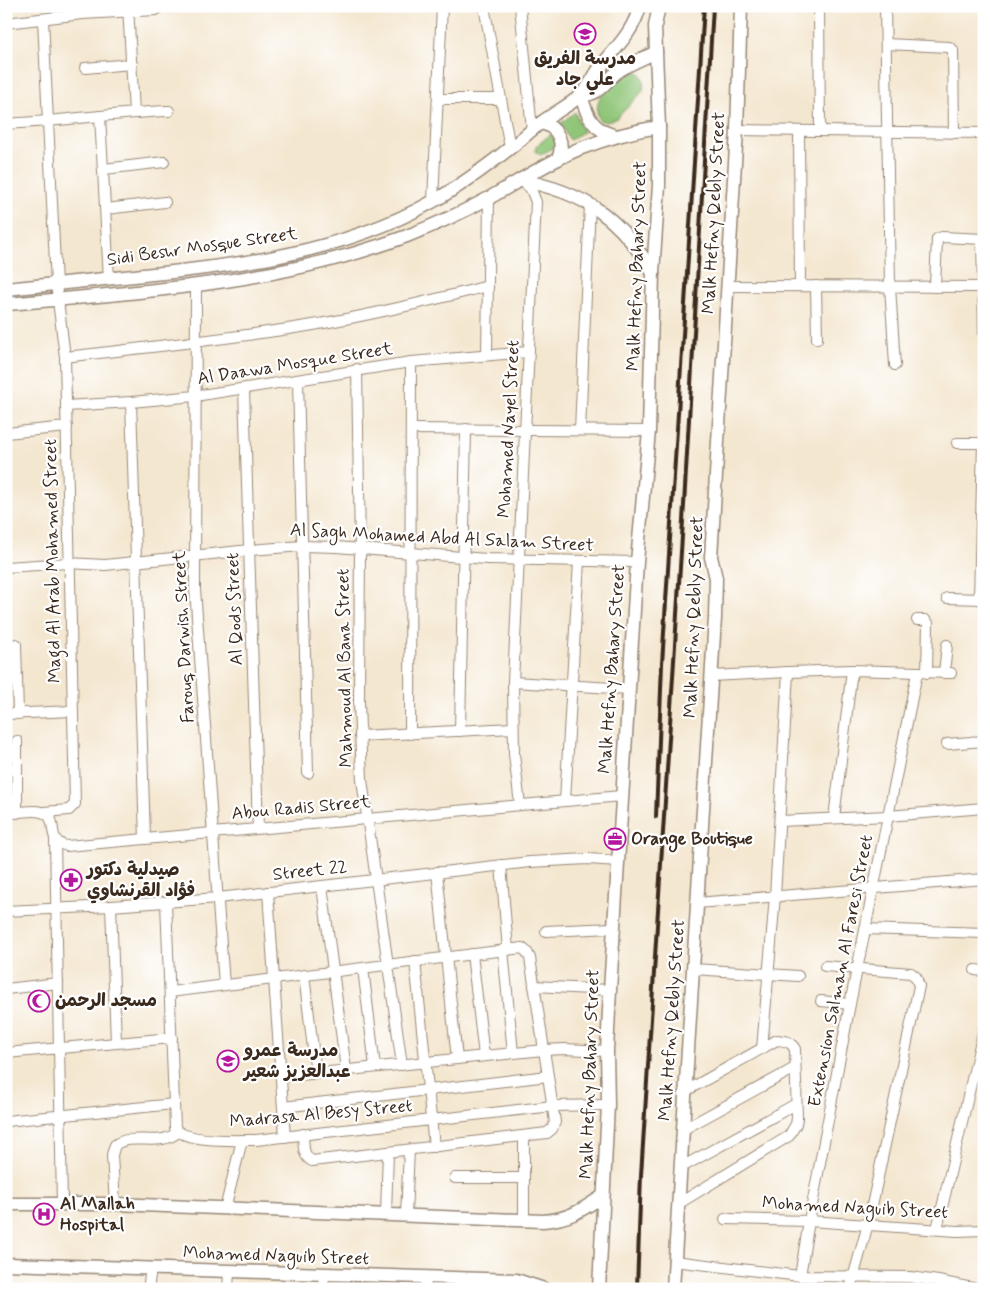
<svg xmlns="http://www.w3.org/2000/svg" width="990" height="1295" font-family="Mynerve,'Playpen Sans Arabic',sans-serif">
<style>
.green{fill:#8fc577;stroke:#65784a}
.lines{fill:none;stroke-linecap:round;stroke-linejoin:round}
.minor-casing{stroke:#988877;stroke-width:12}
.tertiary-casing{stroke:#988877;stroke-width:15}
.minor{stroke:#fff;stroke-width:10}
.tertiary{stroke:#fff;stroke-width:12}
.rail{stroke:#3b2a1e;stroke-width:4}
.labels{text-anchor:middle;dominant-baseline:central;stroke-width:4.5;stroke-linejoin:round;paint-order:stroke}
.poi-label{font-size:18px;font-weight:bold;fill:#3b2a1e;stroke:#fff;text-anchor:start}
.street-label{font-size:18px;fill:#3b2a1e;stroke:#fff}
</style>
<rect width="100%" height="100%" fill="#fff"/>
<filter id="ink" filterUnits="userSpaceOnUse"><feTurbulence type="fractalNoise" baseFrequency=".02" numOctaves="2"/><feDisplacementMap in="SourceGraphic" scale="10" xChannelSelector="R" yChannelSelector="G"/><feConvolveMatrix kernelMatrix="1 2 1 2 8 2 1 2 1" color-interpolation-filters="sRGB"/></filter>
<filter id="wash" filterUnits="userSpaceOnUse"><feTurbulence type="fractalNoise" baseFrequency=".0096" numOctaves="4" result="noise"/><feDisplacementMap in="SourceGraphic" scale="20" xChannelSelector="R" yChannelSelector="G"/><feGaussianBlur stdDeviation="1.12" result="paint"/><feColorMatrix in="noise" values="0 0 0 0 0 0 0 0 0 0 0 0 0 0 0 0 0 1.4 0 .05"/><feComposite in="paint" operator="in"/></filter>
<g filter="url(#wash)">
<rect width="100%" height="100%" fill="#f4e7d0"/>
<g class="green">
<path d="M633 69 641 74 644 81 643 91 617 118 607 122 599 120C593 108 602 89 611 81 617 76 626 73 633 69Z"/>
<polygon points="575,112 583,132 570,140 560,124"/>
<polygon points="551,134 557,145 541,155 536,152 536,146"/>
</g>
</g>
<g filter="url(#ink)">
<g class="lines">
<g class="minor-casing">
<g id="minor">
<polyline points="128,6 134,112"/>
<polyline points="484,6 510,148"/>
<polyline points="520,6 532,130"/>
<polyline points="819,6 820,131"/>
<polyline points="885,6 890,286 895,365"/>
<polyline points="43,19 56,284 65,357 75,804 69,810 44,812"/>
<polyline points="6,23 82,14 156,10"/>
<polyline points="886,44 949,47 953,50 954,133"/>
<polyline points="85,68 132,64"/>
<polyline points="438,99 501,99"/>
<polyline points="100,116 109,279"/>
<path d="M6 124C61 121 115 113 169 111"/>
<polyline points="737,130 984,133"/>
<polyline points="799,131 800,286"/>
<polyline points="104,169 164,162"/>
<polyline points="433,201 442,6"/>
<polyline points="106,209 165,202"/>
<polyline points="982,239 984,337"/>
<polyline points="196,286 195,589 224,985"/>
<polyline points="728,286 984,287"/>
<polyline points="816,286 817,339"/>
<polyline points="935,287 937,239 942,237 984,239"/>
<polyline points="487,355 489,198"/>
<path d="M65 357C148 347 231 339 313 325 372 315 430 301 488 286"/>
<polyline points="357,369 360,548 359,702 362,780 402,1065"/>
<polyline points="298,380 308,773"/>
<polyline points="244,389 258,828"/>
<polyline points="131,402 145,839"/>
<polyline points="66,406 131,402 195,396 411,362 528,352"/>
<polyline points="411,429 649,431"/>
<polyline points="580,430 590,204"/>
<polyline points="6,433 67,427"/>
<polyline points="957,443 984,443"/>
<polyline points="6,567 68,563 105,565 250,550 302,546 336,547 487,559 637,562"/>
<polyline points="947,598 984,599"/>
<polyline points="979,599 983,443"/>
<polyline points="917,620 925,620 928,623 927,673"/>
<polyline points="16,644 18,714"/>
<polyline points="944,673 947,645"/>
<polyline points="711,676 788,672 852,670 951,673"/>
<polyline points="513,682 629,689"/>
<polyline points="6,714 72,711"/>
<polyline points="460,731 466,429"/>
<polyline points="410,734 411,362"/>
<polyline points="360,736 513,728"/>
<polyline points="947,744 984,741"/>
<polyline points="6,769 17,768"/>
<polyline points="565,801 579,561"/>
<polyline points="520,805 514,754 513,682 536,202 531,189 521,180"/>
<polyline points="17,813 17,741"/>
<path d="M6 814C17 813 31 809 41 812 62 817 43 841 67 846L621 796"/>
<polyline points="834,818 852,670"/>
<polyline points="780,821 888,816 984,808"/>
<polyline points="55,839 62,1203"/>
<polyline points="501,865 508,950"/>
<polyline points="437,872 457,1059"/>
<polyline points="322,886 346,1070"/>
<polyline points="268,892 285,1137"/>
<path d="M166 902 175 1128C185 1143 239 1140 256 1140L553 1106 608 1105"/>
<polyline points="697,903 984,879"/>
<polyline points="111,906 116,1042"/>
<polyline points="6,911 111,906 218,898 530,862 588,859 618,861"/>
<polyline points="865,929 984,933"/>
<polyline points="546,931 613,928"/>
<polyline points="503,950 513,1053"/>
<polyline points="472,954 484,1056"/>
<polyline points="415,961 434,1147"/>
<polyline points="825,966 911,973 916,977 919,986 868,1224 850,1289"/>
<polyline points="363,968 375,1067"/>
<polyline points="694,969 798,976"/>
<polyline points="975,970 984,971"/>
<polyline points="304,975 316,1073"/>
<polyline points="534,986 610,990"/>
<polyline points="6,989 58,983"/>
<path d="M170 992 522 948 527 952 530 958 555 1122 552 1129 547 1133 312 1161C302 1156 304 1144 303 1134"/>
<polyline points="821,1001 850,1004"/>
<polyline points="762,1049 775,896 788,672"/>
<polyline points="6,1053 172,1038"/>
<polyline points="281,1077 544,1050 565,1049 607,1051"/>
<polyline points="283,1107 548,1076"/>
<polyline points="6,1121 174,1104"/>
<polyline points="682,1130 795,1068"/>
<polyline points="680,1168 796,1104"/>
<polyline points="455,1178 524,1178"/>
<path d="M115 1204 112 1155 115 1145C132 1132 160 1148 178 1132"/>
<path d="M678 1204 789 1136 796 1124 797 1118 795 1049C790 1041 786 1041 777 1040L684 1092"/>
<polyline points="225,1209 242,1140"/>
<polyline points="386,1214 388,1152"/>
<polyline points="406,1215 409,1150"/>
<polyline points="725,1219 809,1221 957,1231 984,1230"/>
<polyline points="524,1220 524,1136"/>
<polyline points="937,1229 984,1028"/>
<polyline points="674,1261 800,1276 910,1277 938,1281 977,1289"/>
<polyline points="800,1276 809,1221 850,1004 917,673"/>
<polyline points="148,1289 151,1269"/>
<polyline points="228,1289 229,1272"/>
<polyline points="323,1289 324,1275"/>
<polyline points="425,1289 426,1278"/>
</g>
</g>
<g class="tertiary-casing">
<g id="tertiary">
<path d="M541 123C558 127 565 142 558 159"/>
<path d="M617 136C593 131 587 117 581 95 600 96 606 79 620 70 631 63 644 58 656 52"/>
<path d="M520 180C584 192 620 217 653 273"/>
<path d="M6 289C49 285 91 280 134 276 237 266 341 253 432 202 459 187 486 167 510 148 521 140 531 130 542 122 554 113 568 106 580 96 588 90 593 77 599 69 615 48 633 33 640 6"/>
<path d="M6 304C141 292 279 284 407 236 435 225 463 212 489 198 519 181 548 162 579 149 605 139 631 131 659 127"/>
<path d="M6 1204H115L543 1221C570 1219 582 1210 603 1196"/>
<polyline points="6,1264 516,1280 544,1289"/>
<polyline points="599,1289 608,1105 607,1051 610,990 637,562 649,431 653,273 659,185 659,127 655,26 659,6"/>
<polyline points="673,1289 715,618 716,578 711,557 737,130 741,6"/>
</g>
</g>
<use href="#minor" class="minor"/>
<use href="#tertiary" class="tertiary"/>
<g class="rail">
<polyline points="656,817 662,664 704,6"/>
<polyline points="637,1289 641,1175 684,505 713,6"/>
</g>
</g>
</g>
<defs>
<g id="school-ring" transform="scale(1.125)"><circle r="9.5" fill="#fff" stroke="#b5179e" stroke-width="1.5"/><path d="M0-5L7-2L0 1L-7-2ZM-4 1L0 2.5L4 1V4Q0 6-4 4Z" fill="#b5179e"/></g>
<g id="office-ring" transform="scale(1.125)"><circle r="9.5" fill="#fff" stroke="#b5179e" stroke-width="1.5"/><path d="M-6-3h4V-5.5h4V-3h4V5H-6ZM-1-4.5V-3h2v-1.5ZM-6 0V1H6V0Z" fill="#b5179e"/></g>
<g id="pharmacy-ring" transform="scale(1.125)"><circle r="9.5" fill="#fff" stroke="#b5179e" stroke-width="1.5"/><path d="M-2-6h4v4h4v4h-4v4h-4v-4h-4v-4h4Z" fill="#b5179e"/></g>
<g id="mosque-ring" transform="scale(1.125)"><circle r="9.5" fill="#fff" stroke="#b5179e" stroke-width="1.5"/><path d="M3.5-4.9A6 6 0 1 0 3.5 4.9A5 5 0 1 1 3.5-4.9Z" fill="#b5179e"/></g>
<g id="hospital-ring" transform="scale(1.125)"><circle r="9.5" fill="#fff" stroke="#b5179e" stroke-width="1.5"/><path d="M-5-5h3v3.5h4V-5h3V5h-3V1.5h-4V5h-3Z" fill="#b5179e"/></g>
</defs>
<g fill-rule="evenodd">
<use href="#school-ring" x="585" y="34"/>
<use href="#office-ring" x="615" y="839"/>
<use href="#pharmacy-ring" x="71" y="880"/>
<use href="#mosque-ring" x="39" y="1001"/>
<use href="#school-ring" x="228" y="1061"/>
<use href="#hospital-ring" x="44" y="1214"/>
</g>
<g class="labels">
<g class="poi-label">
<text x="585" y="59" text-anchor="middle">مدرسة الفريق<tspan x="585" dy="21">علي جاد</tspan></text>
<text x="631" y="839">Orange Boutique</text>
<text x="87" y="870">صيدلية دكتور<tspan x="87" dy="21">فؤاد القرنشاوي</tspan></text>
<text x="55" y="1001">مسجد الرحمن</text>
<text x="244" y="1051">مدرسة عمرو<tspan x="244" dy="21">عبدالعزيز شعير</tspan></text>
<text x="60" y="1204">Al Mallah<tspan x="60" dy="21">Hospital</tspan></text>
</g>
<g class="street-label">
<text transform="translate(714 213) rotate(-87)">Malk Hefny Qebly Street</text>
<text transform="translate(202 247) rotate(-8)">Sidi Beshr Mosque Street</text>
<text transform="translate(637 266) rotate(-88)">Malk Hefny Bahary Street</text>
<text transform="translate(295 364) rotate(-9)">Al Daawa Mosque Street</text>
<text transform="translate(509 429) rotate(-87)">Mohamed Nayel Street</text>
<text transform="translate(442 538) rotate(3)">Al Sagh Mohamed Abd Al Salam Street</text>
<text transform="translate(53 561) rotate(-91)">Magd Al Arab Mohamed Street</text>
<text transform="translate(235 609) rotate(-92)">Al Qods Street</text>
<text transform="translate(694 617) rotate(-88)">Malk Hefny Qebly Street</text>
<text transform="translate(184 637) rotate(-93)">Farouq Darwish Street</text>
<text transform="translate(345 668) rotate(-91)">Mahmoud Al Bana Street</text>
<text transform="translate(612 669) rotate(-86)">Malk Hefny Bahary Street</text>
<text transform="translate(301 808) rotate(-5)">Abou Radis Street</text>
<text transform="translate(310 871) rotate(-6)">Street 22</text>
<text transform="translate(841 971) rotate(-79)">Extension Salman Al Faresi Street</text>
<text transform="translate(672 1020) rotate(-86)">Malk Hefny Qebly Street</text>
<text transform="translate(590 1074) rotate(-88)">Malk Hefny Bahary Street</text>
<text transform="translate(321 1114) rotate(-5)">Madrasa Al Besy Street</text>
<text transform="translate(855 1208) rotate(3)">Mohamed Naguib Street</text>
<text transform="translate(276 1256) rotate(2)">Mohamed Naguib Street</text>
</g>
</g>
<rect width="990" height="1295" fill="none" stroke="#fff" stroke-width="25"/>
</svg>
